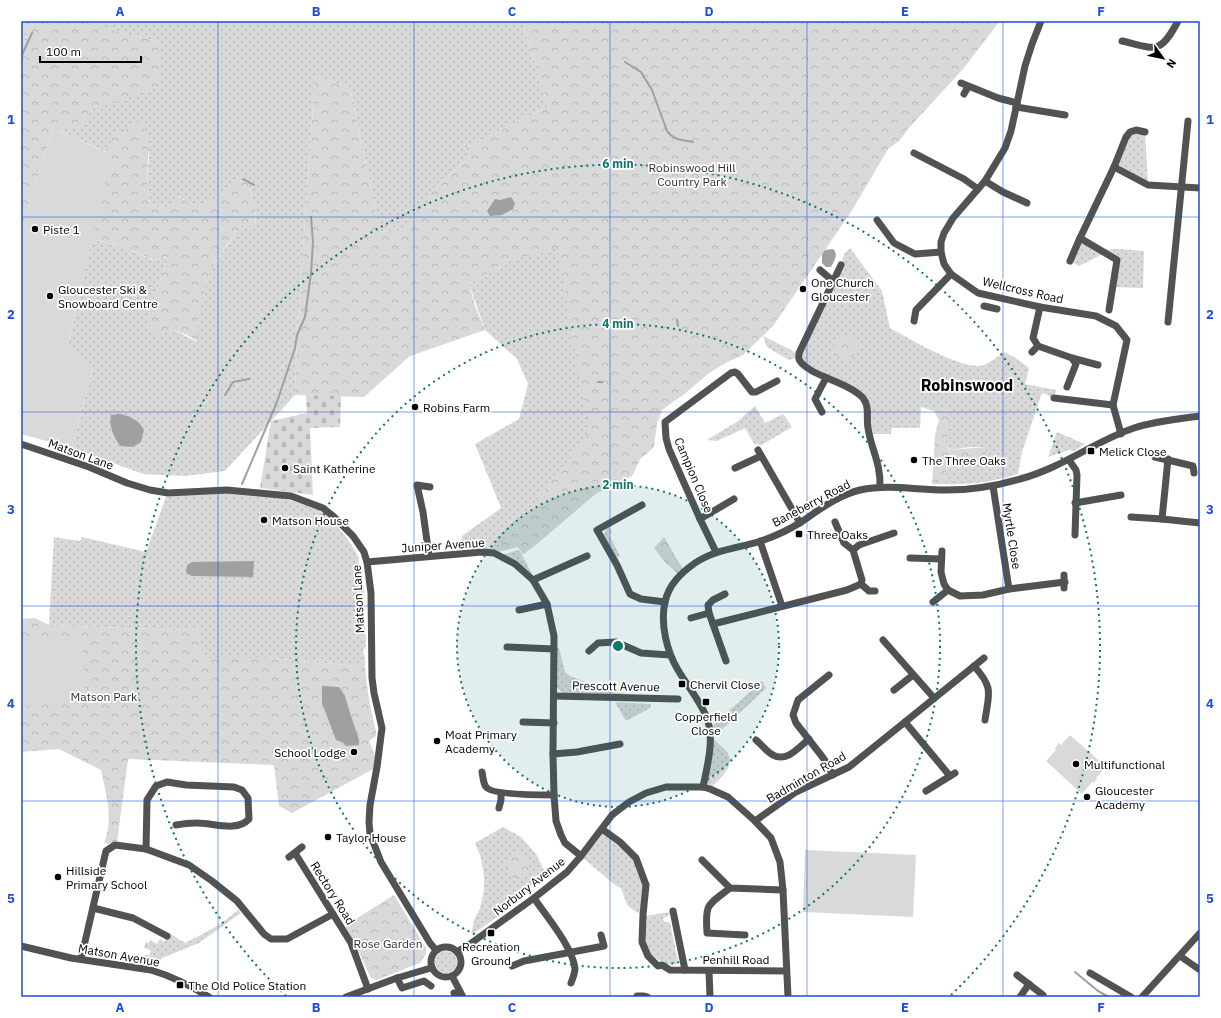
<svg xmlns="http://www.w3.org/2000/svg" width="1221" height="1018" font-family="'IBM Plex Sans',sans-serif">
<style>
.grass{fill:url(#grass-dots)}
.forest{fill:url(#forest-crowns)}
.cemetery{fill:url(#cemetery-stones)}
.pitch{fill:#d9d9d9}
.water{fill:#a0a0a0}
.lines{fill:none;stroke-linecap:round;stroke-linejoin:round}
.stream{stroke:#a0a0a0;stroke-width:2}
.minor{stroke:#525252;stroke-width:7}
.grid{fill:none;stroke:#1d4ed8;stroke-width:1;stroke-opacity:0.55}
.ring{fill:none;stroke:#0f766e;stroke-width:2;stroke-dasharray:2 4}
.poi-dot{fill:#000;stroke:#fff;stroke-width:1.5}
.labels{text-anchor:middle;dominant-baseline:central;stroke-width:3.5;stroke-linejoin:round;paint-order:stroke}
.park-label{font-size:12px;fill:#303030;stroke:#fff}
.poi-label{font-size:12px;fill:#000;stroke:#fff;text-anchor:start}
.street-label{font-size:12px;fill:#000;stroke:#fff}
.district-label{font-size:16px;font-weight:bold;fill:#000;stroke:#fff}
.centre{fill:#0f766e;stroke:#fff;stroke-width:2}
.ring-label{font-size:12px;text-anchor:middle;font-weight:bold;fill:#0f766e;stroke:#fff;stroke-width:3.5;stroke-linejoin:round;paint-order:stroke}
.neatline{fill:none;stroke:#1d4ed8;stroke-width:1.5}
.grid-label{font-size:13px;text-anchor:middle;font-weight:bold;fill:#1d4ed8}
</style>
<defs>
<pattern id="grass-dots" width="8" height="8" patternUnits="userSpaceOnUse"><rect width="8" height="8" fill="#d9d9d9"/><path d="M2 2h.1M6 6h.1" fill="none" stroke="#b8b8b8" stroke-width="1.8" stroke-linecap="round"/></pattern>
<pattern id="forest-crowns" width="20" height="18" patternUnits="userSpaceOnUse"><rect width="20" height="18" fill="#d9d9d9"/><path d="M2 6a3 3 0 1 1 6 0M12 15a3 3 0 1 1 6 0" fill="none" stroke="#b8b8b8"/></pattern>
<pattern id="cemetery-stones" width="16" height="16" patternUnits="userSpaceOnUse"><rect width="16" height="16" fill="#d9d9d9"/><path d="M2 7V4a2 2 0 0 1 4 0v3zM10 15v-3a2 2 0 0 1 4 0v3z" fill="#b8b8b8"/></pattern>
</defs>
<rect width="100%" height="100%" fill="#fff"/>
<g class="grass">
<polygon points="21,21 24,21 28,33 21,48"/>
<path d="M89 21H522L548 106 466 148 470 157 435 188 406 229 380 232 350 87 315 77 297 335 295 395 225 471 185 476 143 474 72 448 93 367 68 344 92 239 123 247 153 260 168 257 156 295 148 310 153 335 174 330 197 342C197 318 202 288 213 267 220 253 232 239 241 226H255L256 213 250 188 242 173 226 192 206 204 196 206 178 196 167 207 150 205 147 180 149 156 144 120 133 126 106 152 53 128 161 42 125 34Z"/>
<polygon points="1130,132 1145,132 1148,185 1114,167"/>
<polygon points="1080,238 1100,250 1118,249 1144,251 1143,288 1112,287 1117,260 1105,253 1079,266 1070,261"/>
<polygon points="557,244 656,334 654,447 640,459 632,476 597,493 524,554 518,547 482,552 460,548 462,536 501,508 475,444 519,419 528,384 517,359 485,330 469,284 510,261"/>
<path d="M850 248 882 291 890 328C908 338 965 372 984 365 991 362 998 356 1005 352L1020 361 1029 368 1025 384 1056 390 1054 398 1042 393 1022 452 1018 474C994 482 970 485 945 484L947 461 985 459 986 447H970L951 450 946 446 940 408 934 411 921 407 920 428H892L891 434H869L863 399 809 369 799 358 841 265 844 254Z"/>
<polygon points="763,336 791,350 794,352 796,358 789,360 767,347"/>
<polygon points="755,406 765,423 783,414 792,427 760,446 758,444 755,445 745,428 717,441 707,440 738,421"/>
<polygon points="1057,432 1085,444 1074,451 1068,450 1048,457"/>
<polygon points="227,491 277,496 317,509 331,518 351,544 358,556 364,589 366,646 363,651 365,657 357,666 268,658 203,658 198,629 174,630 49,625 54,537 80,541 82,537 146,552 166,497"/>
<polygon points="609,527 612,533 609,535 620,556 617,558 604,535 606,529"/>
<polygon points="518,550 520,551 532,574 531,575 503,555"/>
<polygon points="557,647 559,648 565,672 570,676 612,692 634,695 564,694 556,687"/>
<path d="M762 681 766 688 713 738C717 743 723 747 727 752 737 766 719 779 710 789L703 787 709 729Z"/>
<polygon points="615,702 651,704 650,708 626,721"/>
<path d="M503 827 521 837 536 854 546 874 527 889 522 892 523 897 522 899 473 934H472C472 930 473 925 474 921 475 916 480 911 481 904 487 884 484 862 475 843Z"/>
<path d="M602 829 636 858 646 885 643 915C625 907 627 905 621 888L616 886 581 856Z"/>
<path d="M238 910 241 913 199 943 162 958 157 966 142 963 145 955H149L151 950 144 948 146 942 149 943 151 940 157 944 160 939 164 942 169 933 185 943C203 934 223 924 238 910Z"/>
<path d="M670 912 669 916 663 918 664 922H668L670 923 678 961 677 964C671 966 667 964 661 961 642 953 645 934 645 916Z"/>
<circle cx="446" cy="962" r="11"/>
</g>
<g class="forest">
<polygon points="24,21 89,21 125,34 161,42 159,86 123,100 93,109 80,128 53,128 21,231 21,48 28,33"/>
<polygon points="522,21 1000,21 963,69 908,129 900,140 888,149 851,212 773,326 743,355 725,363 708,374 683,395 662,410 657,424 654,447 640,459 632,476 597,492 537,544 523,554 518,547 494,553 589,434 557,248 510,261 469,284 475,306 485,330 410,356 364,397 295,395 297,335 315,77 350,87 380,232 404,229 435,188 470,157 466,148 548,106"/>
<path d="M144 119 149 137 147 180 150 205 167 207 177 196 196 206 206 204 226 192 242 172 250 188 256 213 255 227 241 226C232 239 219 253 213 267 202 290 197 317 198 342L189 336 174 330 152 336 149 324 148 310 156 295 168 257H165L154 260 123 247 85 237 101 161 114 135Z"/>
<polygon points="842,333 860,344 849,362 831,352"/>
<polygon points="940,408 950,409 946,446 950,450 986,447 986,459 947,462 945,484 932,484 935,435 939,420 934,411"/>
<path d="M664 537C671 548 677 561 685 571L680 576 665 562 654 548Z"/>
<path d="M35 618 49 625 174 630 199 629 203 658H268L357 666 365 657C365 682 370 706 376 731V736L369 741 378 763 377 767 292 813 279 806 274 765 128 759 117 842 108 844 104 843C114 819 106 794 101 770L59 749 21 752V619Z"/>
<polygon points="519,852 524,854 530,867 530,869 517,878 511,877 503,864 506,859"/>
<polygon points="394,895 426,948 426,954 420,963 376,980 371,978 354,942 346,928 346,925"/>
</g>
<polygon class="cemetery" points="306,395 341,396 340,427 310,428 313,495 260,488 271,421 307,413"/>
<g class="pitch">
<polygon points="53,128 112,155 68,343 93,367 72,448 21,434 21,231"/>
<polygon points="83,639 84,702 21,706 21,640"/>
<polygon points="1070,735 1106,767 1096,778 1097,779 1094,783 1092,782 1082,794 1046,761 1056,750 1055,748 1059,743 1061,745"/>
<polygon points="805,850 916,855 913,917 803,912"/>
</g>
<g class="water">
<polygon points="511,197 515,203 513,209 502,215 490,216 487,211 495,199 500,200"/>
<path d="M833 249C839 254 834 261 831 267H826L822 263V254L825 250Z"/>
<path d="M121 414C131 417 139 420 144 430L141 442 133 447 120 446C113 436 109 426 111 415Z"/>
<polygon points="254,561 253,577 192,576 186,573 187,565 192,562"/>
<polygon points="322,686 339,687 345,696 350,713 359,740 359,745 345,746 344,743 336,740 322,703"/>
</g>
<g class="lines">
<g class="stream">
<polyline points="21,57 32,33"/>
<path d="M625 62 641 72 652 90 667 131C673 140 683 140 693 142"/>
<polyline points="243,179 254,185"/>
<polyline points="677,320 678,326"/>
<polyline points="598,382 602,382"/>
<polyline points="225,395 233,382 249,379"/>
<polyline points="242,484 277,402 295,348 297,335 305,317 311,273 313,242 311,217"/>
<polyline points="1075,972 1098,991 1109,997"/>
</g>
<g class="minor">
<polyline points="1041,21 1032,44 1025,66 1011,131 1005,148 985,181 953,218 944,233 941,242 941,252 944,264 951,274 978,293 1040,307 1096,316 1116,326 1127,340 1113,405 1121,434"/>
<path d="M1122 41C1156 49 1160 55 1178 21"/>
<polyline points="961,83 998,98 1017,103"/>
<polyline points="964,94 968,87"/>
<polyline points="1016,107 1065,115"/>
<polyline points="914,153 964,179 978,189"/>
<polyline points="1114,167 1148,185 1200,188"/>
<polyline points="985,181 1003,192 1027,203"/>
<polyline points="877,220 894,243 915,254 941,252"/>
<polyline points="1070,261 1080,238"/>
<path d="M841 265 799 353C799 356 798 359 800 361 803 366 808 368 812 371 827 379 852 386 863 398 870 407 866 417 868 428 871 449 881 463 880 487"/>
<polyline points="820,270 833,281"/>
<polyline points="984,306 997,309"/>
<polyline points="1040,307 1033,338 1038,346 1072,358 1076,364 1067,387"/>
<polyline points="1109,310 1117,260 1080,238 1114,167 1126,137 1130,132 1136,130 1145,132"/>
<polyline points="914,321 916,310 951,274"/>
<polyline points="1168,322 1188,121"/>
<polyline points="1032,352 1038,346"/>
<polyline points="1072,358 1098,365"/>
<polyline points="1054,398 1113,405"/>
<polyline points="822,412 815,399 826,378"/>
<polyline points="21,444 89,467 127,483 150,490 168,493 227,490 291,496 323,508 333,516 353,536 364,552 367,562 371,593 372,678 374,693 382,728 377,767 370,805 369,822 370,834 381,862 430,943 436,950"/>
<polyline points="758,450 800,523"/>
<polyline points="1155,457 1193,466 1194,473"/>
<polyline points="1069,460 1076,470 1077,475 1075,535"/>
<polyline points="735,468 761,456"/>
<polyline points="993,486 1009,589"/>
<polyline points="1075,503 1121,495"/>
<polyline points="642,505 597,530 617,565 630,594 641,599 665,602"/>
<polyline points="1131,517 1162,519 1200,523"/>
<polyline points="700,519 734,499"/>
<polyline points="1162,519 1168,459"/>
<polyline points="835,522 844,543 853,550"/>
<polyline points="760,541 782,606"/>
<polyline points="942,551 941,572 944,584 948,590 960,596 983,595 1009,589 1065,582"/>
<polyline points="716,552 700,519 669,449 666,438 665,422 731,373 735,372 738,374 752,392 756,392 777,381"/>
<polyline points="429,556 423,512 417,485 430,487"/>
<polyline points="910,558 941,559"/>
<polyline points="367,562 482,552 494,553 515,564 533,580 547,604 554,636 553,754 554,795 556,821 561,835 565,843 581,856"/>
<polyline points="1064,575 1064,588"/>
<polyline points="533,580 587,556"/>
<polyline points="861,584 869,591 875,591"/>
<polyline points="725,594 713,600 708,605 709,613 726,661"/>
<polyline points="933,602 948,590"/>
<polyline points="519,610 547,604"/>
<polyline points="691,618 709,613"/>
<polyline points="713,624 847,590 861,584 862,580 853,550 859,545 894,533"/>
<polyline points="883,640 934,698"/>
<polyline points="507,647 554,649"/>
<polyline points="589,651 598,643 616,642 641,653 670,655"/>
<path d="M974 666C994 688 989 693 985 720"/>
<polyline points="829,675 798,700 793,715 796,723 824,759 833,775"/>
<polyline points="894,690 913,675"/>
<polyline points="554,696 678,699"/>
<polyline points="523,722 554,723"/>
<polyline points="905,722 950,776"/>
<path d="M756 740C762 745 767 752 773 755 787 763 800 746 809 739"/>
<polyline points="553,754 577,752 620,744"/>
<path d="M482 772C483 776 483 783 486 787 491 795 542 795 554 795"/>
<path d="M703 787C707 767 714 742 708 721 702 703 688 687 678 670 667 652 660 624 665 602 669 584 681 573 695 563 714 550 737 548 758 542 773 537 789 530 801 522 819 510 838 495 860 490 888 484 917 490 946 490 971 490 996 486 1020 479 1062 468 1095 441 1134 428 1155 421 1178 419 1200 416"/>
<polyline points="926,791 955,773"/>
<polyline points="499,808 501,800 501,793"/>
<polyline points="755,821 796,792 849,767 905,722 984,658"/>
<polyline points="602,829 620,842 636,858 646,885 643,915 642,942 648,956 658,966 662,965 670,970 786,971"/>
<path d="M146 849 147 800 156 786 167 782 186 785 234 787 242 790 248 798 249 819C236 833 211 822 195 823 188 823 182 824 176 825"/>
<polyline points="295,853 351,943 368,989"/>
<polyline points="289,857 302,847"/>
<polyline points="702,860 730,888 783,890"/>
<path d="M730 888C707 906 705 903 707 933L745 935"/>
<path d="M534 898C546 916 572 946 575 968 575 972 573 978 571 983"/>
<polyline points="93,908 133,918 167,936"/>
<polyline points="673,911 685,970"/>
<path d="M21 946 71 958 151 970C171 976 191 986 209 997"/>
<circle cx="446" cy="962" r="15"/>
<polyline points="457,952 470,944 534,898 567,872 581,856 612,815 629,802 646,793 666,787 703,787 710,789 728,797 755,821 771,838 780,862 783,890 788,997"/>
<polyline points="1180,956 1200,970"/>
<polyline points="81,959 106,851 115,845 146,849 189,865 212,881 237,901 264,934 271,939 287,939 333,914"/>
<polyline points="512,966 524,961 604,946 601,935"/>
<polyline points="709,971 710,997"/>
<polyline points="1090,973 1131,997"/>
<polyline points="1017,975 1043,995"/>
<polyline points="452,976 463,997"/>
<polyline points="397,978 402,988 424,981 431,986"/>
<polyline points="454,993 456,997"/>
<polyline points="637,996 643,996 647,997"/>
<polyline points="346,997 397,978 431,968"/>
<polyline points="1020,997 1029,984"/>
<polyline points="1142,997 1200,933"/>
</g>
</g>
<path class="grid" d="M218 21V997M414 21V997M610 21V997M807 21V997M1003 21V997M21 217H1200M21 412H1200M21 606H1200M21 801H1200"/>
<circle cx="618" cy="646" r="161" fill="#0f766e" fill-opacity=".12"/>
<g class="ring">
<circle cx="618" cy="646" r="161"/>
<circle cx="618" cy="646" r="322"/>
<path d="M286 996A482 482 0 1 1 950 996"/>
</g>
<g class="poi-dot">
<circle cx="35" cy="229" r="4"/>
<circle cx="803" cy="289" r="4"/>
<circle cx="50" cy="296" r="4"/>
<circle cx="415" cy="407" r="4"/>
<rect x="1087" y="447" width="8" height="8" rx="2"/>
<circle cx="914" cy="460" r="4"/>
<circle cx="285" cy="468" r="4"/>
<circle cx="264" cy="520" r="4"/>
<rect x="795" y="530" width="8" height="8" rx="2"/>
<rect x="678" y="680" width="8" height="8" rx="2"/>
<rect x="702" y="698" width="8" height="8" rx="2"/>
<circle cx="437" cy="741" r="4"/>
<circle cx="354" cy="752" r="4"/>
<circle cx="1076" cy="764" r="4"/>
<circle cx="1087" cy="797" r="4"/>
<circle cx="328" cy="837" r="4"/>
<circle cx="58" cy="877" r="4"/>
<rect x="487" y="929" width="8" height="8" rx="2"/>
<rect x="176" y="981" width="8" height="8" rx="2"/>
</g>
<g class="labels">
<g class="park-label">
<text x="692" y="167">Robinswood Hill<tspan x="692" dy="14">Country Park</tspan></text>
<text x="104" y="696">Matson Park</text>
<text x="388" y="943">Rose Garden</text>
</g>
<g class="poi-label">
<text x="43" y="229">Piste 1</text>
<text x="811" y="282">One Church<tspan x="811" dy="14">Gloucester</tspan></text>
<text x="58" y="289">Gloucester Ski &amp;<tspan x="58" dy="14">Snowboard Centre</tspan></text>
<text x="423" y="407">Robins Farm</text>
<text x="1099" y="451">Melick Close</text>
<text x="922" y="460">The Three Oaks</text>
<text x="293" y="468">Saint Katherine</text>
<text x="272" y="520">Matson House</text>
<text x="807" y="534">Three Oaks</text>
<text x="690" y="684">Chervil Close</text>
<text x="706" y="716" text-anchor="middle">Copperfield<tspan x="706" dy="14">Close</tspan></text>
<text x="445" y="734">Moat Primary<tspan x="445" dy="14">Academy</tspan></text>
<text x="346" y="752" text-anchor="end">School Lodge</text>
<text x="1084" y="764">Multifunctional</text>
<text x="1095" y="790">Gloucester<tspan x="1095" dy="14">Academy</tspan></text>
<text x="336" y="837">Taylor House</text>
<text x="66" y="870">Hillside<tspan x="66" dy="14">Primary School</tspan></text>
<text x="491" y="946" text-anchor="middle">Recreation<tspan x="491" dy="14">Ground</tspan></text>
<text x="188" y="985">The Old Police Station</text>
</g>
<g class="street-label">
<text transform="translate(1023 290) rotate(13)">Wellcross Road</text>
<text transform="translate(81 454) rotate(20)">Matson Lane</text>
<text transform="translate(694 475) rotate(67)">Campion Close</text>
<text transform="translate(811 503) rotate(-28)">Baneberry Road</text>
<text transform="translate(1012 536) rotate(81)">Myrtle Close</text>
<text transform="translate(443 545) rotate(-4)">Juniper Avenue</text>
<text transform="translate(358 599) rotate(-93)">Matson Lane</text>
<text transform="translate(616 686) rotate(1)">Prescott Avenue</text>
<text transform="translate(806 777) rotate(-30)">Badminton Road</text>
<text transform="translate(529 886) rotate(-38)">Norbury Avenue</text>
<text transform="translate(333 893) rotate(58)">Rectory Road</text>
<text transform="translate(119 955) rotate(10)">Matson Avenue</text>
<text x="736" y="959">Penhill Road</text>
</g>
<g class="district-label">
<text x="967" y="385">Robinswood</text>
</g>
</g>
<circle cx="618" cy="646" r="6" class="centre"/>
<g class="ring-label">
<text x="618" y="168">6 min</text>
<text x="618" y="328">4 min</text>
<text x="618" y="489">2 min</text>
</g>
<rect width="1221" height="1018" fill="none" stroke="#ffffff" stroke-width="44"/>
<g transform="translate(1163 58) rotate(123)" stroke="#ffffff" stroke-width="3" paint-order="stroke">
<path d="M0-3L7 15L0 10L-7 15Z" fill="#000000"/>
<text y="-6" font-size="11" font-weight="bold" text-anchor="middle" fill="#000000">N</text>
</g>
<path d="M40 56v6h101v-6" fill="none" stroke="#000000" stroke-width="2"/>
<text x="46" y="56" font-size="12" fill="#000000" stroke="#ffffff" stroke-width="3" paint-order="stroke">100 m</text>
<rect x="22" y="22" width="1177" height="974" class="neatline"/>
<g class="grid-label">
<text x="120" y="16">A</text>
<text x="316" y="16">B</text>
<text x="512" y="16">C</text>
<text x="709" y="16">D</text>
<text x="905" y="16">E</text>
<text x="1101" y="16">F</text>
<text x="11" y="124">1</text>
<text x="1210" y="124">1</text>
<text x="11" y="319">2</text>
<text x="1210" y="319">2</text>
<text x="11" y="514">3</text>
<text x="1210" y="514">3</text>
<text x="11" y="708">4</text>
<text x="1210" y="708">4</text>
<text x="11" y="903">5</text>
<text x="1210" y="903">5</text>
<text x="120" y="1012">A</text>
<text x="316" y="1012">B</text>
<text x="512" y="1012">C</text>
<text x="709" y="1012">D</text>
<text x="905" y="1012">E</text>
<text x="1101" y="1012">F</text>
</g>
</svg>
